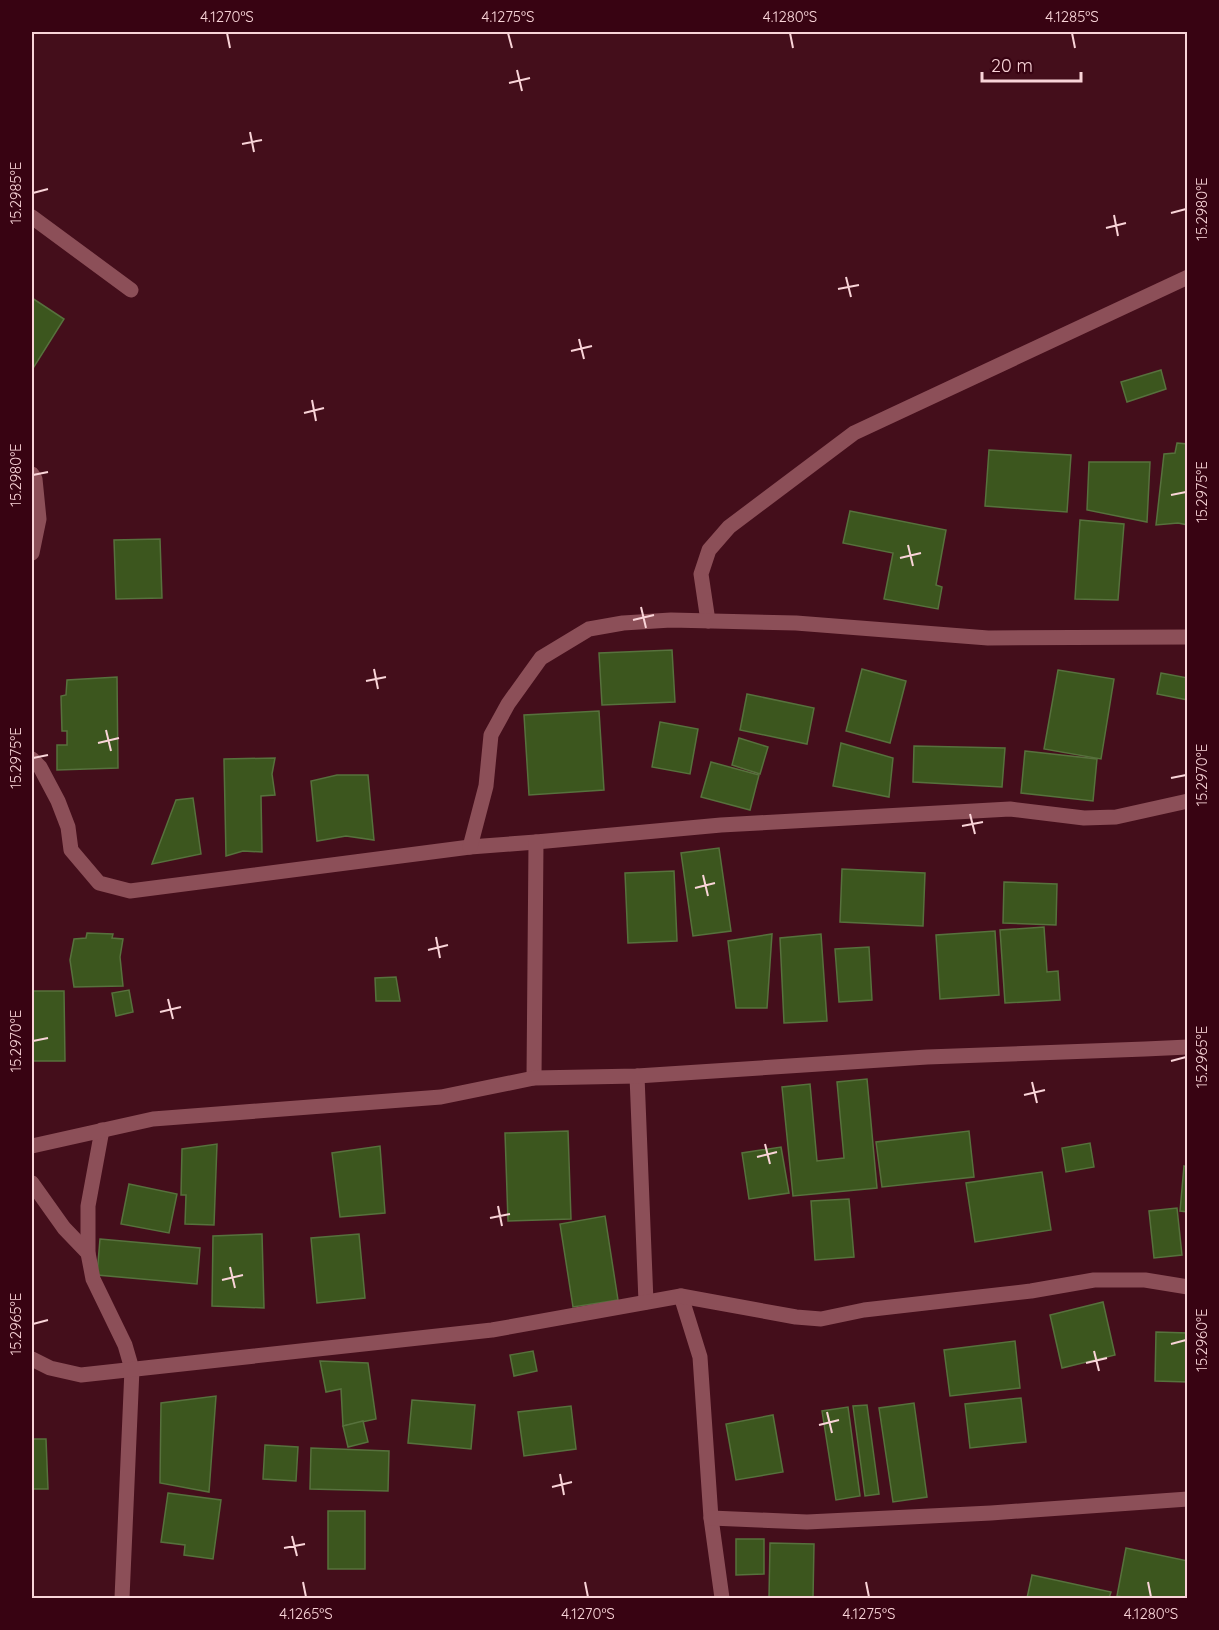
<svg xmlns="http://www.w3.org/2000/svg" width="1219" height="1630" font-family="Quicksand,sans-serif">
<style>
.building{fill:#3c561e;stroke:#57713d;stroke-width:1.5}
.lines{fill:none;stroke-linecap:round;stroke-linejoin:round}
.minor{stroke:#8c4f58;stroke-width:15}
.ticks{fill:none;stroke:#f9d4d8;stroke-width:2}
.neatline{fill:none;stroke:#f9d4d8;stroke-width:2}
.ticks-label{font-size:15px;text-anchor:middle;fill:#f9d4d8}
</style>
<rect width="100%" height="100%" fill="#440e1b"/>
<g class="building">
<polygon points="32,298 64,319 32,370"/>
<polygon points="1161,370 1166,389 1127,402 1121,382"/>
<polygon points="1177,443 1188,444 1188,525 1178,523 1156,525 1164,454 1175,453"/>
<polygon points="989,450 1071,455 1067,512 985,506"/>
<polygon points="1089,462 1150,462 1147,522 1087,510"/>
<polygon points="850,511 946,530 936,585 942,587 938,609 884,599 893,553 843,543"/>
<polygon points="1080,520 1124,524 1118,600 1075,599"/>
<polygon points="160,539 162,598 116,599 114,540"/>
<polygon points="672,650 675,702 602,705 599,653"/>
<polygon points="862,669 906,681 890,743 846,731"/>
<polygon points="1058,670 1114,679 1101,759 1044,749"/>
<polygon points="1161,673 1188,678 1188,700 1157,694"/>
<polygon points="117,677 118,768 57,770 57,745 67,745 67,731 62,731 61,696 66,695 67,680"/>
<polygon points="747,694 814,708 807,744 740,730"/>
<polygon points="599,711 604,790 529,795 524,715"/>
<polygon points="660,722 698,729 690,774 652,767"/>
<polygon points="739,738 768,747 760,774 732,765"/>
<polygon points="841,743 893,758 889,797 833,786"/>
<polygon points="914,746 1005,748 1002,787 913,782"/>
<polygon points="1025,751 1097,759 1093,801 1021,793"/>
<polygon points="275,758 272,774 275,795 261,796 262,852 243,851 226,856 224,759"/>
<polygon points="711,762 759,775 750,810 701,797"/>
<polygon points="337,775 368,775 374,840 346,836 317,841 311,781"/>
<polygon points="193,798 201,854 152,864 176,800"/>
<polygon points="719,848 731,931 693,936 681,853"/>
<polygon points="842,869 925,873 923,926 840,922"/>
<polygon points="674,871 677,941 628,943 625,873"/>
<polygon points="1004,882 1057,884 1056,925 1003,923"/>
<polygon points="1044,927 1047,972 1058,971 1060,1000 1005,1003 1000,930"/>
<polygon points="995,931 999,995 940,999 936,935"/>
<polygon points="87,933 113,934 112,938 123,939 120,957 123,986 74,987 70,960 74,939 86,938"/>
<polygon points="772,934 767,1008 736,1008 728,941"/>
<polygon points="821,934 827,1021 784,1023 780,938"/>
<polygon points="869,947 872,1000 839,1002 835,949"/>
<polygon points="396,977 400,1001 376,1001 375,978"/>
<polygon points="129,990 133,1012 116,1016 112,993"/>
<polygon points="32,991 64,991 65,1061 32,1061"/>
<polygon points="867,1079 877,1188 793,1196 782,1087 810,1084 817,1161 844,1158 837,1082"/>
<polygon points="568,1131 571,1219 508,1221 505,1133"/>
<polygon points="969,1131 974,1177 882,1187 876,1142"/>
<polygon points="1090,1143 1094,1167 1066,1172 1062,1148"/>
<polygon points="217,1144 214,1225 185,1224 186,1195 181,1195 182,1149"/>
<polygon points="380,1146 385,1213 340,1217 332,1153"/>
<polygon points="781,1147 789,1193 749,1199 742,1153"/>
<polygon points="1184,1166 1188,1167 1188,1212 1180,1211"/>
<polygon points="1042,1172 1051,1230 975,1242 966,1183"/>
<polygon points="129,1184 177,1194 169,1233 121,1224"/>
<polygon points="849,1199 854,1257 815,1260 811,1201"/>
<polygon points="1177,1208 1182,1255 1154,1258 1149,1211"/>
<polygon points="605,1216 618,1300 573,1307 560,1224"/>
<polygon points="262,1234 264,1308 212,1306 213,1236"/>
<polygon points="359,1234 365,1298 317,1303 311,1238"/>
<polygon points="100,1239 200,1248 197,1284 97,1275"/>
<polygon points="1103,1302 1115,1355 1062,1368 1050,1315"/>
<polygon points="1156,1332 1188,1333 1188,1382 1155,1381"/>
<polygon points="1015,1341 1020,1388 950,1396 944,1350"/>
<polygon points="533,1351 537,1371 514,1376 510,1355"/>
<polygon points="320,1361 368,1363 376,1419 343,1426 341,1389 326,1392"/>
<polygon points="216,1396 209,1492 160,1483 161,1403"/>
<polygon points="1021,1398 1026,1442 970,1448 965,1404"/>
<polygon points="412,1400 475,1405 471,1449 408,1443"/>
<polygon points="914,1403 927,1497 893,1502 879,1408"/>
<polygon points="867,1405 879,1494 865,1496 853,1406"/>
<polygon points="571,1406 576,1449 524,1456 518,1412"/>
<polygon points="848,1407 860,1496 836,1500 822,1411"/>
<polygon points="773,1415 783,1472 736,1480 726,1424"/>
<polygon points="363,1421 368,1442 348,1447 343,1426"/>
<polygon points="32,1439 46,1439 48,1489 32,1489"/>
<polygon points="265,1445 298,1447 296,1481 263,1479"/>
<polygon points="311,1448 389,1451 388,1491 310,1489"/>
<polygon points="168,1493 221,1500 213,1559 184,1555 185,1545 161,1542"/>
<rect x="328" y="1511" width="37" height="58"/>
<polygon points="736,1539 764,1539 764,1574 736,1575"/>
<polygon points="770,1543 814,1544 813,1598 769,1598"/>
<polygon points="1126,1548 1188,1561 1188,1598 1128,1598 1117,1596"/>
<polygon points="1032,1575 1111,1592 1109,1598 1027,1598"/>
</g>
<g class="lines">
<g class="minor">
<polyline points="32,217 131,290"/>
<polyline points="32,474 35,479 39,519 32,553"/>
<polyline points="708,621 701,574 709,550 729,527 854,433 1188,277"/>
<polyline points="32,759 40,767 58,801 68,827 71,850 99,883 130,891 470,847 536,842 721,825 1010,809 1084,818 1116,817 1188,801"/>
<polyline points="470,847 486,786 491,735 508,704 541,658 589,629 623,623 671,620 796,623 988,638 1188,637"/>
<polyline points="637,1076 646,1302"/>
<polyline points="534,1078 536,842"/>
<polyline points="102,1130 88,1206 88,1253 93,1279 125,1345 132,1369 122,1598"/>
<polyline points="32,1146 153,1119 441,1097 534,1078 637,1076 927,1057 1145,1049 1188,1047"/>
<polyline points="32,1183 64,1228 88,1253"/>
<polyline points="681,1296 700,1357 711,1518 722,1598"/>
<polyline points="32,1359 50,1368 81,1375 492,1330 681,1296 796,1317 821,1319 864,1310 1031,1291 1094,1280 1145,1280 1188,1287"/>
<polyline points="711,1518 807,1522 991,1513 1188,1499"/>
</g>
</g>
<path class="ticks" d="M227 33 230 48M508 33 512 48M790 33 793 48M1072 33 1075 48M517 70 522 91M509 83 530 78M250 132 254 152M242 144 262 140M33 193 48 189M1171 213 1186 209M1114 215 1118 236M1106 228 1126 223M846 277 851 297M838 289 859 285M579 339 584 359M571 351 592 346M312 400 316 421M304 413 324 408M33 475 48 472M1171 495 1186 492M908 545 913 566M900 558 921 553M641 607 646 628M633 620 654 615M374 669 378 689M366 681 386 677M106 730 111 751M98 743 119 738M33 758 48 755M1171 778 1186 775M970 814 975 834M962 826 983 822M703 875 708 896M695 888 715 883M436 937 440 958M428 950 448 945M168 999 173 1019M160 1012 181 1007M33 1041 48 1038M1171 1061 1186 1057M1032 1082 1037 1103M1024 1095 1045 1090M765 1144 770 1164M757 1157 777 1152M498 1206 502 1226M490 1218 510 1214M230 1267 235 1288M222 1280 243 1275M33 1324 48 1320M1171 1344 1186 1340M1094 1351 1099 1371M1086 1363 1107 1358M827 1412 832 1433M819 1425 839 1420M560 1474 564 1495M552 1487 572 1482M292 1536 297 1556M284 1548 305 1544M303 1582 306 1597M585 1582 588 1597M866 1582 869 1597M1148 1582 1151 1597"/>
<rect width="1219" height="1630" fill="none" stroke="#380312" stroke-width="66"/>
<path d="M982 72v9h99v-9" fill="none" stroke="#f9d4d8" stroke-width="3"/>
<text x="991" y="72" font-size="18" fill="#f9d4d8" stroke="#380312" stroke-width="4.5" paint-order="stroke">20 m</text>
<rect x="33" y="33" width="1153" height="1564" class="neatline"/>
<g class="ticks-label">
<text x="227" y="22">4.1270°S</text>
<text x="508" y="22">4.1275°S</text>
<text x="790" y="22">4.1280°S</text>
<text x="1072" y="22">4.1285°S</text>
<text transform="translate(16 193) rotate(-90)" y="5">15.2985°E</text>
<text transform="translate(1202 209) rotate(-90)" y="5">15.2980°E</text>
<text transform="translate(16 475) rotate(-90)" y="5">15.2980°E</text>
<text transform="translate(1202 492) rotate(-90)" y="5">15.2975°E</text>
<text transform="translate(16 758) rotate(-90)" y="5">15.2975°E</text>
<text transform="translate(1202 775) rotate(-90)" y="5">15.2970°E</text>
<text transform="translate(16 1041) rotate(-90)" y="5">15.2970°E</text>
<text transform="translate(1202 1057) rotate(-90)" y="5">15.2965°E</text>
<text transform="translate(16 1324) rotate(-90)" y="5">15.2965°E</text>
<text transform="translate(1202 1340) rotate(-90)" y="5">15.2960°E</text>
<text x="306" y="1619">4.1265°S</text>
<text x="588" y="1619">4.1270°S</text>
<text x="869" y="1619">4.1275°S</text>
<text x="1151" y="1619">4.1280°S</text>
</g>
</svg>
